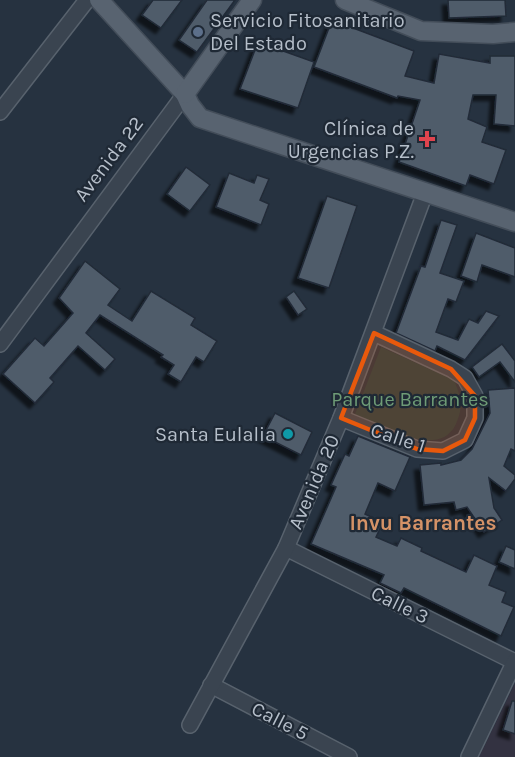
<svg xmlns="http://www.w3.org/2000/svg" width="515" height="757" font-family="Karla,sans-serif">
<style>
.medical{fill:#333241}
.green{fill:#283f41}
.building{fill:#4f5b6b;stroke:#212b37;stroke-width:1.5;filter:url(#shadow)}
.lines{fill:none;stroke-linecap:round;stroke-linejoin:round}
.minor-casing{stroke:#58626d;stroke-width:18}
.major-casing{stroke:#434d59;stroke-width:21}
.minor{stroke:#3a4450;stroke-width:15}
.major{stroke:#586370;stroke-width:18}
.marked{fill:#e8590c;fill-opacity:0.2;stroke:#e8590c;stroke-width:4.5;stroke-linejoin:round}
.service-dot{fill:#5c6f8a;stroke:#1f2935;stroke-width:2}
.health-dot{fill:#e0444e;stroke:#1f2935;stroke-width:2}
.culture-dot{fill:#0f9aa8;stroke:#1f2935;stroke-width:2}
.labels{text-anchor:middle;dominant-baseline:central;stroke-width:4.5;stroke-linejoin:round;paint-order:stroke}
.poi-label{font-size:20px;fill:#b6bfca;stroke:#1f2935;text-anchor:end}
.street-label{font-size:20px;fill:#b6bfca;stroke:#1f2935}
.park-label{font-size:20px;fill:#6e9b76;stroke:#1f2935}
.neighbourhood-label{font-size:21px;font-weight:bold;fill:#d59267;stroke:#1f2935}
</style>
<defs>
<filter id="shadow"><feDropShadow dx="-5.5" dy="5.5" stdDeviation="1.5" flood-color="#0009"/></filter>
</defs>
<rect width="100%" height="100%" fill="#263240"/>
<polygon class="medical" points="515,683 515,757 479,757"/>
<path class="green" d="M381 347 454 380C461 397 464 406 456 424 439 461 380 425 355 414Z"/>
<g class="building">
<polygon points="153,0 182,0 161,28 142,15"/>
<polygon points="207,0 235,0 197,52 179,40"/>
<polygon points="448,0 505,0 506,16 449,18"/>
<polygon points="332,20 414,51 405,76 434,83 439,54 490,63 490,56 515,56 515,126 494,124 496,95 473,95 468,119 487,127 482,142 506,150 494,184 470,175 466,186 399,162 420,100 398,96 397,98 314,67"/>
<polygon points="258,42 314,62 298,108 240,89"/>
<polygon points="186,167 210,185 190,211 167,194"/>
<polygon points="229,173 254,183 257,175 269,179 260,200 269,204 261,225 216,207"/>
<polygon points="327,196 357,206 329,288 298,278"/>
<polygon points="441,220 457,225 440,273 464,281 456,302 448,299 436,332 458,340 469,319 478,323 486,311 499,316 465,360 437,346 435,351 396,333 421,266 425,267"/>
<polygon points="476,233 515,248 515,277 482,265 477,282 461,276"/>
<polygon points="85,261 120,289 108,305 132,321 151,291 195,318 191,325 217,341 204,362 196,357 181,382 168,374 174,365 161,357 163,355 100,315 86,333 115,359 105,370 78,346 50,378 54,382 35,403 3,374 35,338 44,346 73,313 59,298"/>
<polygon points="294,291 307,309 298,315 286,297"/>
<polygon points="502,344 515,361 515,382 500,362 479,377 472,367"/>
<polygon points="515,388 515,451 511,449 504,466 515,475 515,479 506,491 489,478 494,508 502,520 484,532 467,507 456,510 454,502 424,505 420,465 441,463 441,465 461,460 472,449 490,413 488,390"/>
<polygon points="275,413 312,432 301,455 263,436"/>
<polygon points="358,436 410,457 395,491 378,483 365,514 383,522 376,537 397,546 401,538 422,548 421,551 466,572 474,555 497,566 489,585 506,592 502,602 514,607 501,636 404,588 401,593 380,583 384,575 311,544 336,487 331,485 345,454 349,456"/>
<polygon points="506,546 515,550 515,569 499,562"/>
<polygon points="512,701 515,701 515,734 503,730"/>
</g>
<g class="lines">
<g class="minor-casing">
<g id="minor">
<polyline points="0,112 87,0"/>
<polyline points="0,344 185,94"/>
<polyline points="341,418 417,449 443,451 465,440 475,418 475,396 465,378 451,369 374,333"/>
<polyline points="286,548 515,662"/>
<polyline points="211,685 349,757"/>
<polyline points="190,725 286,548 341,418 425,193"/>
<polyline points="469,757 515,661"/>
</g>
</g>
<g class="major-casing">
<g id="major">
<polyline points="99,0 185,94 190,105 200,118 515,222"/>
<polyline points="345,0 421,31 493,34 515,32"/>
<polyline points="185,94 252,0"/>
</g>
</g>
<use href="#minor" class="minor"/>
<use href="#major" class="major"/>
</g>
<path class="marked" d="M374 333 451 369 475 396V418L465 440 443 451 417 449 341 418Z"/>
<circle class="service-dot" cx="198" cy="32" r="6"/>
<path class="health-dot" d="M424 130h6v6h6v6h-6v6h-6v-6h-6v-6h6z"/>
<circle class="culture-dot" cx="288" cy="434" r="6"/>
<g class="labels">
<g class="poi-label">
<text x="210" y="20" text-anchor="start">Servicio Fitosanitario<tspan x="210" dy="23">Del Estado</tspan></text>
<text x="414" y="128">Clínica de<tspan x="414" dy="23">Urgencias P.Z.</tspan></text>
<text x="276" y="434">Santa Eulalia</text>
</g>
<g class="street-label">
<text transform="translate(109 159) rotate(-53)">Avenida 22</text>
<text transform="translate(398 438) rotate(18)">Calle 1</text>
<text transform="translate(314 482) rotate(-67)">Avenida 20</text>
<text transform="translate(400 605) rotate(26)">Calle 3</text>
<text transform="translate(280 721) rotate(27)">Calle 5</text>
</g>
<g class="park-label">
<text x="410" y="399">Parque Barrantes</text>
</g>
<g class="neighbourhood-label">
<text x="423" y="523">Invu Barrantes</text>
</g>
</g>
</svg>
